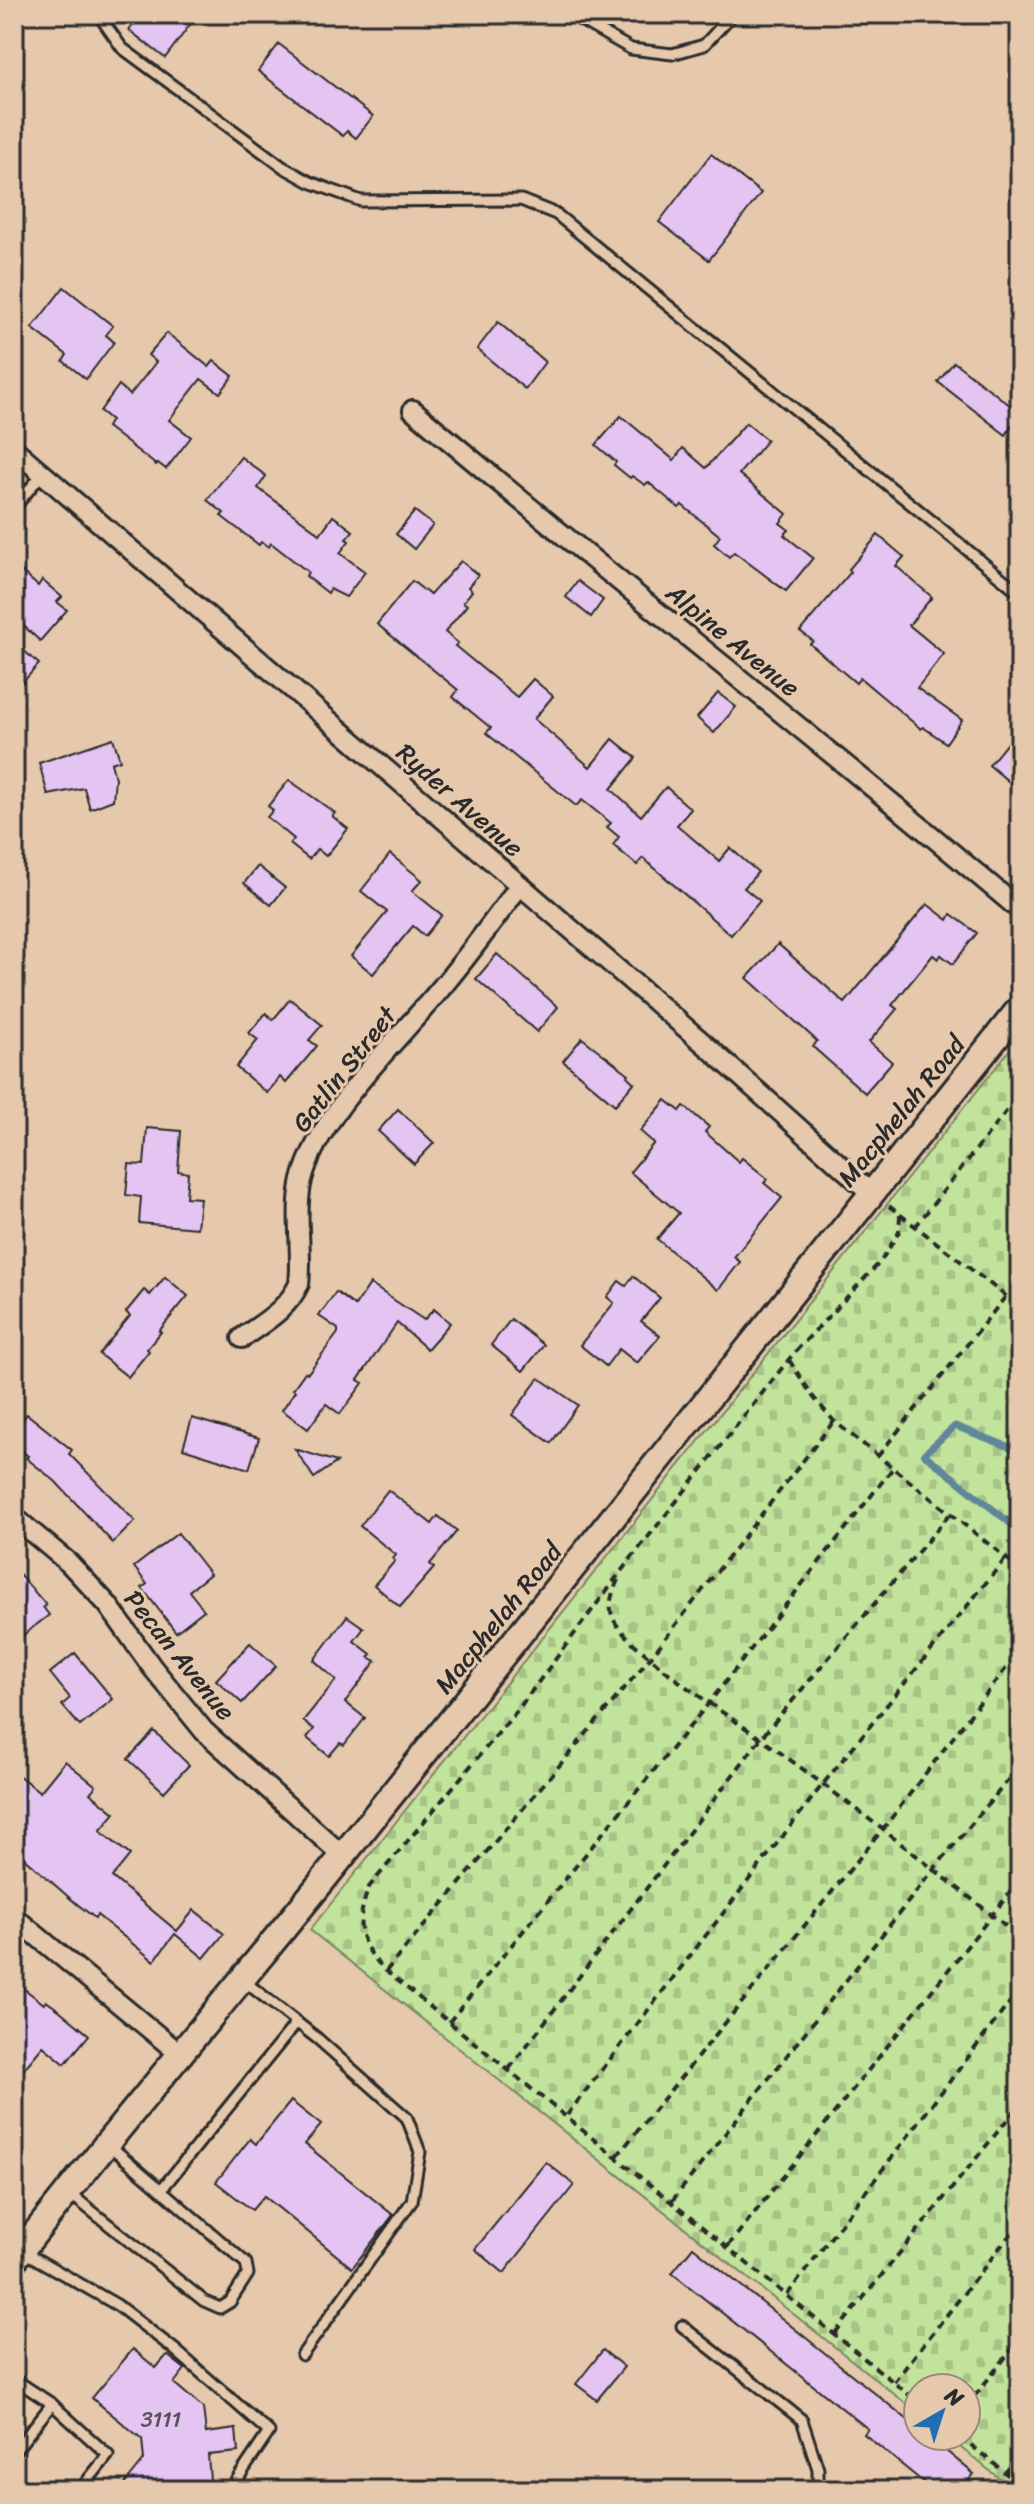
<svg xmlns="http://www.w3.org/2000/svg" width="1034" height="2504" font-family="Sriracha,sans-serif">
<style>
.cemetery{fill:url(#cemetery-stones);stroke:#768763;stroke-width:2}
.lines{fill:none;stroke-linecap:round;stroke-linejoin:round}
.stream{stroke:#5f8799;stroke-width:7}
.building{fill:#e4c5f2;stroke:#2b2b2b;stroke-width:2}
.service-casing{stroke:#2b2b2b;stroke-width:15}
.minor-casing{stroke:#2b2b2b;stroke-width:24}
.tertiary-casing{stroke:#2b2b2b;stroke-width:30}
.path{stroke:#2b2b2b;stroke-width:4;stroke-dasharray:8 6;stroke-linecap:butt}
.service{stroke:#e6c9ad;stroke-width:9}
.minor{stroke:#e6c9ad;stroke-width:18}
.tertiary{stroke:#e6c9ad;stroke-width:24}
.labels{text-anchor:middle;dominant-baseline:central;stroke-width:6;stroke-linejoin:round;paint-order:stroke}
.number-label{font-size:22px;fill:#59525d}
.street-label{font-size:26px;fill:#2b2b2b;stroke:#e6c9ad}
</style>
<defs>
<pattern id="cemetery-stones" width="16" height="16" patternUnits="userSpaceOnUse" patternTransform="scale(2)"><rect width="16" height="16" fill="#c2e39b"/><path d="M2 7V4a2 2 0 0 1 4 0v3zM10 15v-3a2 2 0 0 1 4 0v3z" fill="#a7c386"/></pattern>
</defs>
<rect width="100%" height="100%" fill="#e6c9ad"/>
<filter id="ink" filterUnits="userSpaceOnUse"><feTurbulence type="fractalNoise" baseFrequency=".0125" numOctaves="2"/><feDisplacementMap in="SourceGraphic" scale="16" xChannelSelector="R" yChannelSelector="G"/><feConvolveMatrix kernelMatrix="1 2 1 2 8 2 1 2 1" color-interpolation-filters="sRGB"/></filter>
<g filter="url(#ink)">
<polygon class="cemetery" points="1020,1037 1020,2490 1014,2490 946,2436 966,2436 966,2388 918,2388 918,2413 310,1930"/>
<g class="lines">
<polyline class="stream" points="1020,1451 955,1426 924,1454 1020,1531"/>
</g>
<g class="building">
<polygon points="142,14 198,14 165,58 129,30"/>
<polygon points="279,44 373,116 356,138 347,131 343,136 258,71"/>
<polygon points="711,154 761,193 709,260 659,222"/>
<polygon points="64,287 113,326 106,335 114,342 86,379 63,361 67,355 32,328"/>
<polygon points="498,322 545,362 525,389 477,349"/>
<polygon points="167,333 209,367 214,361 233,376 220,393 201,379 169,420 191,437 166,469 158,463 156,465 107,427 111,420 100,411 119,385 130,395 156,362 148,355"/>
<polygon points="954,362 1020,413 1006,435 938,382"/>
<polygon points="621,416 674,460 683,448 706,468 746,423 767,440 739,474 787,514 780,523 789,530 784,535 813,558 786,591 734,552 729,557 714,544 720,536 682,505 679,508 648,482 645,485 632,476 630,478 614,465 616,462 596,445"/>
<polygon points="241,457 266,476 258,488 320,534 333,516 353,531 346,539 349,541 340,553 365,572 346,597 330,589 328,593 306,576 308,572 271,543 269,547 261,542 259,545 221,516 224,513 207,500"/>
<polygon points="415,511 433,525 414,549 396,534"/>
<polygon points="878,535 904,557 896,566 932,597 909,625 944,654 917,688 962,720 946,743 923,727 921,729 860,678 856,683 810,644 813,641 800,631 851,572 849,569"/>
<polygon points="461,561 478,575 468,587 472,591 463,602 467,605 445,632 458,643 455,646 517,697 533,679 553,696 534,719 590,767 613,739 636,758 611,789 641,816 666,787 691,809 677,825 719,861 730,848 758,872 744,888 760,901 731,935 643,858 637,865 613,845 619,837 607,827 611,823 582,800 576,806 486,733 491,728 453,697 458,690 377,624 412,581 430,595"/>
<polygon points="14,565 38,586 42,580 62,597 57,602 67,610 40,641 14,617"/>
<polygon points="578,581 603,600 591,617 566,597"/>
<polygon points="14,642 39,664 14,692"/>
<polygon points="718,693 736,707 714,733 697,718"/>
<polygon points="1020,727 1020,791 989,765"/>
<polygon points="113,738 120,760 111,763 115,778 113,800 90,809 84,788 48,795 39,763"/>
<polygon points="289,780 335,813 332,816 348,829 326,856 317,849 309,859 290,844 294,839 267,817 273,810 268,806"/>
<polygon points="390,854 422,880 412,891 442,915 425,936 413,926 373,974 351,956 387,912 361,891"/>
<polygon points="258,866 285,888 271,905 244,883"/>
<polygon points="927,904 948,920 951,914 977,933 953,964 941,955 938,959 933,955 892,1005 897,1009 869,1042 892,1062 865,1093 813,1047 817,1041 747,978 778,944 845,1003"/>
<polygon points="497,954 558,1007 537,1032 476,979"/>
<polygon points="290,999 322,1025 309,1040 317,1046 286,1083 280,1077 267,1093 236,1067 258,1040 249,1033 266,1013 273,1020"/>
<polygon points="582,1038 629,1074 627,1076 634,1083 615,1105 563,1061"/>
<polygon points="666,1100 680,1111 684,1106 709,1127 705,1132 739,1162 742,1158 768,1179 764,1183 782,1198 734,1257 740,1262 718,1290 657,1239 679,1213 630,1172 654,1143 640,1131"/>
<polygon points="398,1109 434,1143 414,1164 378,1131"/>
<polygon points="147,1128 181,1131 178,1171 188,1173 186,1197 200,1198 197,1228 139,1223 141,1197 126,1195 129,1164 144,1165"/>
<polygon points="633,1276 660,1298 641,1321 660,1336 637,1363 619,1349 606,1366 580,1345 614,1303 607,1297 619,1281 626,1286"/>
<polygon points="165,1277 188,1296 159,1331 161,1332 147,1349 149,1351 128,1377 99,1354 130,1316 126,1312 144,1290 150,1295"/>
<polygon points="370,1284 424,1320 434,1309 450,1323 427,1349 397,1323 358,1380 363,1383 340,1414 326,1404 308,1429 282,1410 295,1391 293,1389 305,1372 308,1373 338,1333 338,1329 319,1316 336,1292 355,1306"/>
<polygon points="511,1319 544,1345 523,1371 491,1345"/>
<polygon points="539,1378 578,1405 551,1443 512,1415"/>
<polygon points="27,1414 72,1450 69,1454 135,1521 113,1543 55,1481 26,1458 28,1456 14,1444 14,1430"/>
<polygon points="192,1418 259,1438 249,1469 183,1448"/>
<polygon points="295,1449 337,1462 314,1478"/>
<polygon points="388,1490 432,1524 438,1516 457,1531 430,1564 434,1568 400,1607 374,1585 395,1561 393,1559 396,1555 360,1526"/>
<polygon points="178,1533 210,1574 189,1591 204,1610 176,1632 142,1588 147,1584 134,1567"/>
<polygon points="14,1568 46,1605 43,1607 49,1615 14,1642"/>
<polygon points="347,1616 364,1628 354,1641 371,1654 369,1657 376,1661 345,1702 365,1718 344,1745 340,1743 329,1756 307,1738 314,1729 303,1721 336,1680 314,1660"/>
<polygon points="250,1643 276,1666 242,1703 216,1680"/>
<polygon points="75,1653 113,1699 80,1726 62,1705 70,1698 50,1673"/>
<polygon points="154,1731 189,1765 164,1792 128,1759"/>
<polygon points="65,1761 96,1786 90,1793 115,1813 100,1831 130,1855 112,1877 177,1931 194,1910 224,1934 204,1958 175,1934 154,1961 97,1915 95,1918 72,1900 14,1849 14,1772 40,1792"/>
<polygon points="14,1981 44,2004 46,2001 59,2010 89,2035 65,2064 43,2046 14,2081"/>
<polygon points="291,2101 321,2125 305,2144 393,2215 352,2268 264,2196 252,2210 216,2182 250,2139 256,2144"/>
<polygon points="546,2162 574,2185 504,2273 475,2249"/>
<polygon points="693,2247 918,2428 918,2436 928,2436 974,2474 961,2490 933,2490 864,2434 868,2429 672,2273"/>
<polygon points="133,2349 156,2368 167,2355 185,2369 174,2383 203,2408 206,2433 236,2429 238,2452 208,2455 210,2480 203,2490 120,2490 144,2460 142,2439 92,2398"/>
<polygon points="603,2350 624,2367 597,2400 576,2384"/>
</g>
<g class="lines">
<g class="service-casing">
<g id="service">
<polyline points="98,14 122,48 283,167 310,182 361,201 521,200 556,214 1020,593"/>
<polyline points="570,14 631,49 672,54 704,45 733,14"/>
<polyline points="14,508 42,474"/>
<polyline points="244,1981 318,2039 407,2118 420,2152 412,2201 302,2355"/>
<polyline points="161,2190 297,2022"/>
<polyline points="68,2192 204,2301 220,2308 230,2302 248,2274 246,2263 109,2145"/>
<polyline points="24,2252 117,2305 174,2349 269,2432 230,2490"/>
<polyline points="682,2326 802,2420 818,2469 818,2490"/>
<polyline points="14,2379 52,2404 108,2455 80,2490"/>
<polyline points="14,2452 52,2404"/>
</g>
</g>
<g class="minor-casing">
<g id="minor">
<path d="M413 410C613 580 820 740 1020 910"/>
<polyline points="14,449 709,1048 870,1192"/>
<path d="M242 1338C264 1322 287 1310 299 1284 303 1250 294 1214 302 1180 317 1117 395 1043 437 993 466 959 493 922 519 886"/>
<polyline points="14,1517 69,1563 108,1605 152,1667 204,1731 343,1856"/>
<polyline points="14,1917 180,2054"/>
</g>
</g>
<g class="tertiary-casing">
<path id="tertiary" d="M14 2260C121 2122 236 1989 345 1853 572 1573 793 1288 1020 1008"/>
</g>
<g class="path">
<polyline points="889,1206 1020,1307"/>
<path d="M900 1215 899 1232 881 1261 794 1353 622 1570 516 1712 369 1887C355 1925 357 1942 386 1971L918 2402"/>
<polyline points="915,1227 1020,1094"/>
<polyline points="789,1360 814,1398 834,1421 1020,1569"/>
<polyline points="878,1456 1006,1296"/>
<path d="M618 1580C611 1595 606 1610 617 1625 626 1638 640 1649 652 1659 687 1690 726 1714 764 1741 852 1804 936 1871 1020 1937"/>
<polyline points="386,1971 650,1658 834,1421"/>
<polyline points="449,2022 708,1704 893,1468"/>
<polyline points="509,2069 761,1738 950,1514"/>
<polyline points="567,2115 823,1784 1006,1558"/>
<polyline points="617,2156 883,1829 1020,1650"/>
<polyline points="672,2201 934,1869 1020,1766"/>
<polyline points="728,2246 1020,1880"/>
<polyline points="787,2295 1020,1989"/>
<polyline points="835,2333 1020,2104"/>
<polyline points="894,2382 1020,2222"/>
<polyline points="966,2407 1020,2339"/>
<polyline points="960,2436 1020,2485"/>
<polyline points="1005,2473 1020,2454"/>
</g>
<use href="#service" class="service"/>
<use href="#minor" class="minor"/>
<use href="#tertiary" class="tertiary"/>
</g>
</g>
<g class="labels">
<g class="number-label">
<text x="161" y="2419">3111</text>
</g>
<g class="street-label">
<text transform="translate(733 640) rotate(39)">Alpine Avenue</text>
<text transform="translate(460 800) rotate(41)">Ryder Avenue</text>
<text transform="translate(344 1069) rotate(-52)">Gatlin Street</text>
<text transform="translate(901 1111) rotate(-51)">Macphelah Road</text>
<text transform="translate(498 1618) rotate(-51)">Macphelah Road</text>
<text transform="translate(180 1655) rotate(51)">Pecan Avenue</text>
</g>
</g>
<rect width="1034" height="2504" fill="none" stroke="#e6c9ad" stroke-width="48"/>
<rect x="24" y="24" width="986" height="2456" fill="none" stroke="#2b2b2b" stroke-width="3" filter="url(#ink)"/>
<g transform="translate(942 2412) rotate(39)"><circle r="38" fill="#e6c9ad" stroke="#9b8a79" stroke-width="2"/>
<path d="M0-6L14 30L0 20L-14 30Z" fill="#1f6fb2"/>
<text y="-12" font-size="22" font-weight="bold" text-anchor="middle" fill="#2b2b2b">N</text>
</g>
</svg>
